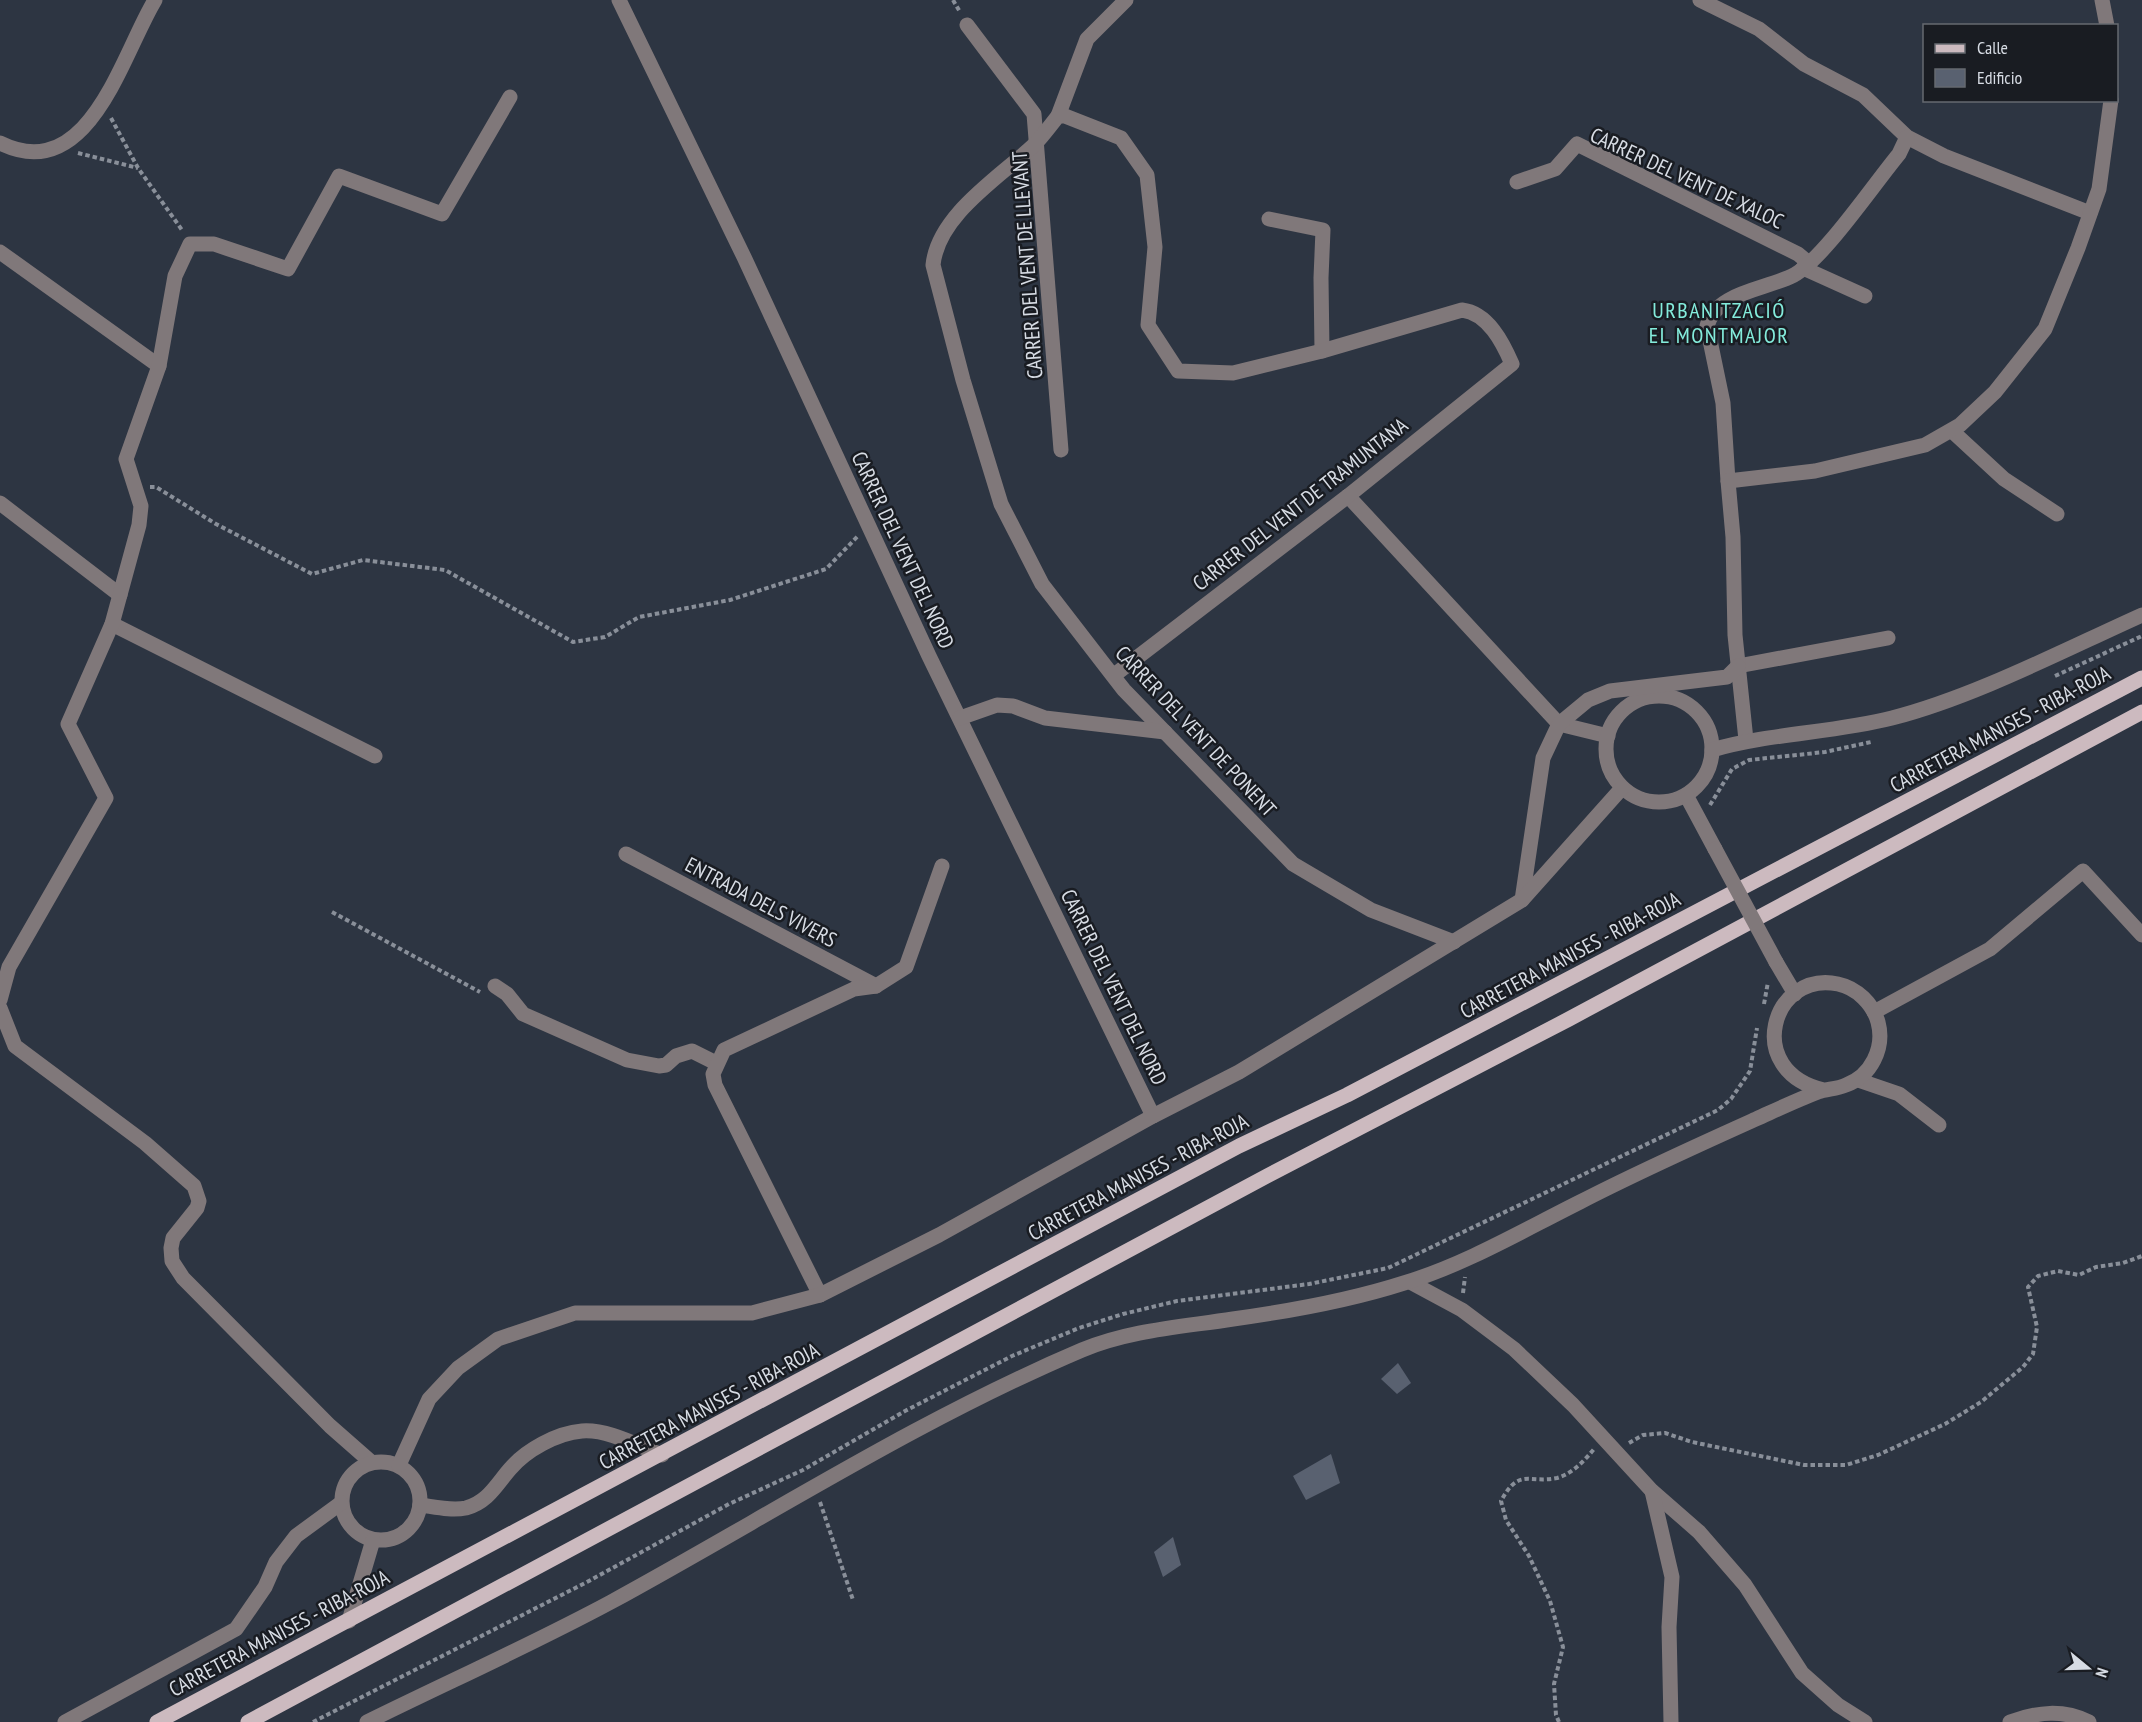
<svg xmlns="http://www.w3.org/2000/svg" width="2142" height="1722" font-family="'PT Sans Narrow',sans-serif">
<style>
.building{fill:#596170}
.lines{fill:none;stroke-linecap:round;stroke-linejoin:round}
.path{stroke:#898f99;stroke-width:4;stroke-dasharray:4.5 3;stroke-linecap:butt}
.minor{stroke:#80787a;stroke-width:15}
.major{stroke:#ccbabf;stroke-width:15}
.minor-bridge{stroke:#80787a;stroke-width:15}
.labels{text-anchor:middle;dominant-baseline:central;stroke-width:5;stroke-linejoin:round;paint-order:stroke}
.street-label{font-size:21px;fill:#d7dce4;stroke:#191c22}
.neighbourhood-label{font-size:22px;letter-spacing:1.5px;fill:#84ecdc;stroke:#191c22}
</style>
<rect width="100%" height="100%" fill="#2d3542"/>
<g class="building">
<polygon points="1398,1363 1411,1383 1397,1394 1381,1379"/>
<polygon points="1331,1454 1340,1483 1306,1500 1293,1476"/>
<polygon points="1173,1537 1181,1565 1163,1577 1154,1552"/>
</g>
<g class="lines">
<g class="path">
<polyline points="953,0 960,12"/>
<polyline points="111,118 138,168 182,230"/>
<polyline points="78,153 138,168"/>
<polyline points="150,487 156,487 216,524 312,574 363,560 445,570 573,642 605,637 639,617 730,600 826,569 858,536"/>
<polyline points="2055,676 2142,636"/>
<polyline points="1710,805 1732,769 1749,760 1825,752 1871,742"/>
<polyline points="332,912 480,992"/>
<polyline points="1764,1004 1768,982"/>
<polyline points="1463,1293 1465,1277"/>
<polyline points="1629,1443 1643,1435 1665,1433 1692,1442 1804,1465 1846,1465 1878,1455 1945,1424 1981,1402 2023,1367 2033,1354 2037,1327 2028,1287 2038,1276 2058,1271 2079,1275 2096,1267 2123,1263 2142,1256"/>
<polyline points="820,1502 853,1600"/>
<polyline points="313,1722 587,1582 729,1504 803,1470 905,1411 1012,1356 1079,1328 1123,1314 1177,1301 1309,1284 1388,1268 1718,1110 1731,1099 1750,1071 1757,1028"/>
<path d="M1559 1722 1556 1715 1554 1684 1563 1647 1550 1601 1529 1556 1506 1520 1501 1501C1519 1467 1529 1484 1557 1478 1572 1474 1584 1461 1594 1449"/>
</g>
<g class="minor">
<polyline points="619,0 744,257 929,656 1153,1116"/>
<polyline points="1700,0 1759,29 1804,64 1863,95 1907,137 1944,156 2090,213"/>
<polyline points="2102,0 2107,26"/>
<polyline points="967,25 1034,114 1061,450"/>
<polyline points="1058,116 1087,39 1126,0"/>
<path d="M0 143C89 187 122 54 155 0"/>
<polyline points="1517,182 1555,169 1577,144 1798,254 1810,264"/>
<polyline points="1269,219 1323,230 1321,278 1322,351"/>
<polyline points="0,252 159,366"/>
<polyline points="1803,268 1865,296"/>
<polyline points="1952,431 2004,479 2057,514"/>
<path d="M1728 481 1723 403 1707 326C1716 292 1765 290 1794 275 1824 258 1874 184 1899 154L1907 137"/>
<polyline points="1348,496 1559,724 1608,736"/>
<polyline points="0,503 120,595"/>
<polyline points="112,624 375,756"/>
<polyline points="1738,666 1888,638"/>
<path d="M1113 676 1348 496 1512 364C1503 343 1488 313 1462 310L1322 351 1233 373 1178 371 1148 325 1155 247 1147 175 1121 138 1065 116H1058C1050 126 1043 136 1034 145 1000 177 938 215 933 265L963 380 1001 504 1042 584 1113 676 1124 690 1293 864 1371 910 1454 942"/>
<circle cx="1659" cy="749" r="53"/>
<polyline points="960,718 997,705 1013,706 1045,718 1165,732"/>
<polyline points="1746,740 1735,635 1733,537 1728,481 1815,471 1925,445 1960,425 1995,392 2045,329 2078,248 2099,189 2111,100"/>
<path d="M1712 750C1771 733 1833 733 1892 718 1974 697 2064 650 2142 615"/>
<polyline points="1686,795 1715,849"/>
<polyline points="626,854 876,986"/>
<polyline points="1522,900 1543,758 1559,724 1588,700 1610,691 1727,677 1738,666"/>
<polyline points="1776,962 1795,994"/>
<polyline points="495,986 507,994 523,1014 627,1060 659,1066 666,1065 676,1056 692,1051 716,1063"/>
<polyline points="0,1000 9,967 106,798 68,724 112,624 139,525 141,506 126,459 159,366 175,276 190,244 214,244 288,269 339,176 442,214 510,97"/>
<polyline points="0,1008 15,1046 145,1143 194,1186 199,1201 197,1208 173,1238 171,1248 172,1261 183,1278 330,1426 371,1462"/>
<polyline points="1874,1012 1990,949 2083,871 2142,935"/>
<polyline points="1858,1080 1899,1094 1939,1125"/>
<polyline points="1410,1282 1462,1310 1514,1349 1573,1405 1652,1491 1699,1532 1745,1585 1802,1673 1838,1705 1865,1722"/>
<polyline points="820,1295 715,1085 713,1074 724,1050 854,989 876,986 906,967 942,866"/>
<circle cx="381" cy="1501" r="39"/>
<polyline points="399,1465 429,1399 458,1368 498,1339 575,1313 752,1313 820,1295 939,1235 1153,1116 1239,1072 1522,900 1622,788"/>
<polyline points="1652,1491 1672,1577 1669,1627 1671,1722"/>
<path d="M420 1505C435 1507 451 1511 466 1508 488 1502 496 1485 510 1469 526 1450 557 1433 582 1431 608 1429 638 1446 662 1455"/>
<polyline points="349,1621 373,1540"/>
<polyline points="65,1722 236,1629 265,1587 276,1562 296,1536 341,1503"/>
<path d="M367 1722C448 1682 531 1645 611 1602 767 1517 917 1420 1082 1350 1130 1330 1182 1327 1233 1319 1291 1311 1348 1301 1404 1283 1466 1264 1522 1231 1580 1202 1638 1172 1696 1146 1756 1119 1776 1110 1797 1100 1818 1092 1827 1089 1837 1089 1846 1085 1871 1076 1885 1048 1878 1022 1873 1004 1857 988 1838 984 1772 970 1742 1071 1824 1090"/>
<path d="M2010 1722C2037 1712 2063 1709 2089 1722"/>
</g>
<g class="major">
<polyline points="157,1722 1239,1146 1347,1095 2142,678"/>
<polyline points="248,1722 1267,1176 1569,1019 2142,712"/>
</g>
<polyline class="minor-bridge" points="1715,849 1776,962"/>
</g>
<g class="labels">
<g class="street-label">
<text transform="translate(1687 178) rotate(25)">CARRER DEL VENT DE XALOC</text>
<text transform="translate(1027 265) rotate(-94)">CARRER DEL VENT DE LLEVANT</text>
<text transform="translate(1300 504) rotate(-38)">CARRER DEL VENT DE TRAMUNTANA</text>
<text transform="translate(903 550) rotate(65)">CARRER DEL VENT DEL NORD</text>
<text transform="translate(2000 729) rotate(-28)">CARRETERA MANISES - RIBA-ROJA</text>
<text transform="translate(1196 731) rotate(47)">CARRER DEL VENT DE PONENT</text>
<text transform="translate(761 902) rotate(28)">ENTRADA DELS VIVERS</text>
<text transform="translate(1570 955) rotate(-28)">CARRETERA MANISES - RIBA-ROJA</text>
<text transform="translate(1114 987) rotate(64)">CARRER DEL VENT DEL NORD</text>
<text transform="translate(1138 1177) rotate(-28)">CARRETERA MANISES - RIBA-ROJA</text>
<text transform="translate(709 1406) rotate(-28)">CARRETERA MANISES - RIBA-ROJA</text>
<text transform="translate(279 1633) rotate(-28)">CARRETERA MANISES - RIBA-ROJA</text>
</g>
<g class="neighbourhood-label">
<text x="1719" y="310">URBANITZACIÓ<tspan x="1719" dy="25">EL MONTMAJOR</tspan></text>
</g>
</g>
<rect x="1923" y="24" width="195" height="78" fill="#191c22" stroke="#656970" stroke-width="1.5"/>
<rect x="1935" y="44" width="30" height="9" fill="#ccbabf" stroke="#656970" stroke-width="1.5"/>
<text x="1977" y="54" font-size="18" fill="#d7dce4">Calle</text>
<rect x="1935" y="69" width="30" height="18" fill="#596170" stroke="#656970" stroke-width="1.5"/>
<text x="1977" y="84" font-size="18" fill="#d7dce4">Edificio</text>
<g transform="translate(2088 1668) rotate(109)" stroke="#191c22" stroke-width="4.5" paint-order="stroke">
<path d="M0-4.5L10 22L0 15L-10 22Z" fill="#d7dce4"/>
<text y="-9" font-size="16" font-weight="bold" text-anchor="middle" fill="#d7dce4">N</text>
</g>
</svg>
